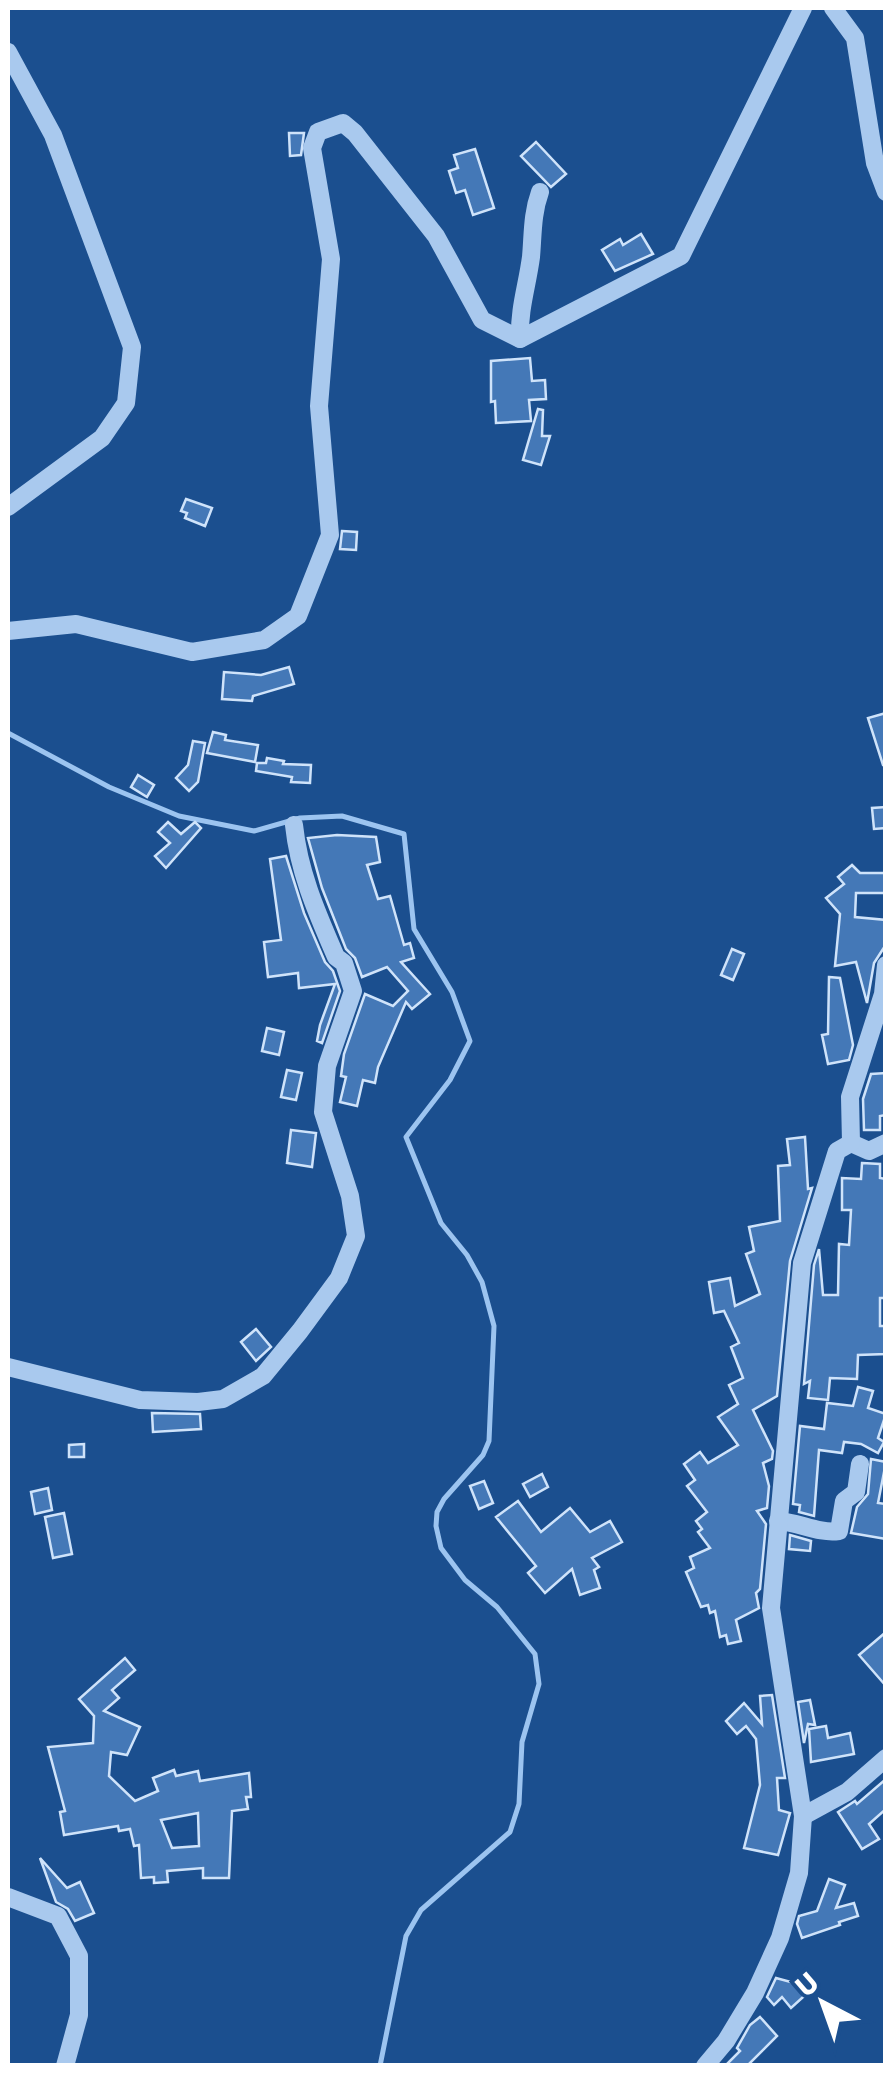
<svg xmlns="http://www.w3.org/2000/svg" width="893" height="2073" font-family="Jost,sans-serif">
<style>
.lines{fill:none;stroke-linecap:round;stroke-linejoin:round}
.stream{stroke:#9cc4f0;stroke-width:5}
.building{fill:#4478b7;stroke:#cfe3fa;stroke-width:2.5;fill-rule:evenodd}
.minor{stroke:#a9c9ee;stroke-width:18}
</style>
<rect width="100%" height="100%" fill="#1b4f8f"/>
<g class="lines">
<polyline class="stream" points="8,733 109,787 179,816 254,831 300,818 342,816 404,834 414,929 452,992 470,1041 450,1080 406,1137 441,1223 467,1255 482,1282 494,1326 489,1441 483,1455 444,1499 437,1512 436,1526 441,1548 465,1580 497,1607 535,1654 539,1684 522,1742 519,1804 510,1832 421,1910 406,1936 380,2066"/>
</g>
<g class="building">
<polygon points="289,133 304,133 301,155 290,156"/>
<polygon points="536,142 566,174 551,187 521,156"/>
<polygon points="475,149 494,208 473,215 465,190 456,193 449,171 458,168 454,155"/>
<polygon points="641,234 653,254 615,271 602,250 620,239 623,245"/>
<polygon points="530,358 532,381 545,380 546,399 529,400 531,421 496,423 495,401 491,402 491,361"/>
<polygon points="538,409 543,410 542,436 550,436 541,465 523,460"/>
<polygon points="186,499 212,508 205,526 185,518 187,513 181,511"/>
<polygon points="342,531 357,532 356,550 340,549"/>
<polygon points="289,667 294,684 253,696 252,701 222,699 224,672 261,675"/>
<polygon points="886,713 885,765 883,765 868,718"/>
<polygon points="213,732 226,735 225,740 258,745 255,762 207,753"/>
<polygon points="193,741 205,743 198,782 189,791 176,778 188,765"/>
<polygon points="267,758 284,761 283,764 311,765 310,783 291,782 292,777 256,771 257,763 266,763"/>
<polygon points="138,775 154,785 147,797 131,787"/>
<polygon points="886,807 886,828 874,829 872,808"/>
<polygon points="168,822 181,834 195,822 201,828 166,868 155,856 170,843 158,832"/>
<polygon points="337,835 376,837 380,862 367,865 378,899 390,896 404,945 410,943 414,958 401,962 430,994 412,1009 406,1002 378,1067 375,1083 363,1080 357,1106 340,1102 346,1077 341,1076 344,1054 365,994 393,1006 408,991 387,967 362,977 355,958 346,949 322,888 308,838"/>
<polygon points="286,856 304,913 325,962 333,971 340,991 322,1043 317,1041 320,1025 335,984 299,988 298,973 268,977 264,942 281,940 270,859"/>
<polygon points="852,865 860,873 886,873 886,893 856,893 855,917 886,920 885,946 874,963 867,1003 856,962 835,966 840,914 826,898 844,884 838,877"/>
<polygon points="732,949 744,954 733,980 721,975"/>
<polygon points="829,977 840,978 853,1045 849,1060 828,1064 822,1035 828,1034"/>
<polygon points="267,1028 284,1032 279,1055 262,1051"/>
<polygon points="287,1070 302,1073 296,1100 281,1097"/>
<polygon points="886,1073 886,1115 880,1116 880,1130 864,1130 863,1099 871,1074"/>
<polygon points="291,1130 316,1133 312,1167 287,1163"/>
<polygon points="805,1137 808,1189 812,1188 790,1261 777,1396 753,1410 773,1451 772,1459 763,1463 769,1486 767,1508 757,1511 766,1524 760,1589 756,1593 759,1608 736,1620 741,1641 728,1644 726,1635 720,1637 715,1611 710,1613 708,1605 701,1607 686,1572 694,1568 690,1557 710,1548 698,1532 702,1529 696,1521 707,1512 687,1486 695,1480 684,1464 700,1452 708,1463 738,1445 718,1417 738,1404 729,1385 743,1378 731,1347 739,1343 724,1311 714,1313 709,1282 730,1278 735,1306 760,1294 746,1254 754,1251 749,1227 780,1221 778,1166 790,1165 787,1139"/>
<polygon points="862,1163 880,1164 880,1178 886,1179 886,1298 880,1298 880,1326 886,1326 886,1354 858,1355 857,1379 830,1378 828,1400 808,1398 810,1381 804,1384 814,1265 819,1249 823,1295 838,1295 839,1244 849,1245 851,1210 842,1210 842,1178 861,1179"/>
<polygon points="256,1329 271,1347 256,1361 241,1342"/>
<polygon points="858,1387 873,1391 868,1408 886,1414 878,1438 884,1442 878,1453 861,1444 844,1442 842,1453 819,1450 814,1516 799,1512 800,1505 793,1504 800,1426 824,1429 827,1403 853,1406"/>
<polygon points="152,1413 200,1414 201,1429 153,1432"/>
<polygon points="84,1444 84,1457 69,1457 69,1445"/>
<polygon points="871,1459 886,1462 878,1503 886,1504 886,1539 851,1533 857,1507 868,1494"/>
<polygon points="542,1474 548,1487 530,1497 523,1484"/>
<polygon points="484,1481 493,1503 479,1509 470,1486"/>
<polygon points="48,1488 52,1510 35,1514 31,1492"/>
<polygon points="518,1501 541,1532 570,1508 590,1532 610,1521 622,1542 592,1558 599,1567 594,1570 600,1588 580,1595 572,1569 545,1593 528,1573 536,1566 496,1517"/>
<polygon points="64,1513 72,1554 53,1558 45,1517"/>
<polygon points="790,1535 811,1541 810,1551 789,1549"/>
<polygon points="886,1632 886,1686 859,1655"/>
<path d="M125 1658 135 1670 112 1690 119 1698 104 1711 140 1727 127 1755 111 1752 109 1776 135 1801 158 1791 153 1778 174 1770 176 1776 198 1771 200 1781 249 1773 251 1797H246L248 1809 232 1811 229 1878H203V1868L167 1871 168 1882 154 1883V1877L141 1878 139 1845 134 1846 130 1829 119 1831 118 1826 64 1835 60 1812 65 1811 48 1747 93 1743 94 1716 79 1699ZM198 1813 199 1846 172 1848 161 1820Z"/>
<polygon points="772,1695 785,1778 777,1778 779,1810 790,1813 778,1855 744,1848 760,1785 756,1739 746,1726 737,1734 726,1721 744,1703 762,1724 760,1696"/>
<polygon points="810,1700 815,1725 808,1724 804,1743 798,1702"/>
<polygon points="826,1726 828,1738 850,1733 854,1754 811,1762 809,1729"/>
<polygon points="886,1779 886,1809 869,1824 879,1839 862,1849 838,1812 855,1801 857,1804"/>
<polygon points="40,1858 67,1888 80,1882 94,1913 75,1921 68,1909 56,1902"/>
<polygon points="829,1879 845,1885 836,1908 854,1903 858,1916 839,1922 840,1925 802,1938 797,1924 799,1916 817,1911"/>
<polygon points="776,1978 813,1988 791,2008 782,1997 774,2005 767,1997"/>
<polygon points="760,2017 777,2036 747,2066 725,2066 740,2051 737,2048 750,2025"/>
</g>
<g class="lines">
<g class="minor">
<polyline points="833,8 855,38 875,163 886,192"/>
<polyline points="8,52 53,135 132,347 126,403 102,438 8,507"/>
<path d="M520 339C519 308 527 287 531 257 533 235 532 214 540 192"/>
<polyline points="8,631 76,624 192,652 264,640 298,616 330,535 319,406 331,259 312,148 318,132 343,123 355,133 436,236 482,320 520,339 681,256 803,8"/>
<polyline points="851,1143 869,1151 886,1143"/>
<path d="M8 1367 140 1400 198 1402 223 1399 263 1376 300 1331 339 1278 356 1236 350 1196 323 1112 327 1066 353 991 344 963 336 957C317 913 299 873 294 825"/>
<path d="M778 1521C799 1522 818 1534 839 1531L844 1501 856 1492 860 1464"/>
<polyline points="803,1816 847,1792 886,1758"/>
<polyline points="8,1897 58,1916 79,1956 79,2015 65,2066"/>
<polyline points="705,2066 726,2041 755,1993 780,1938 799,1873 803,1816 771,1608 802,1263 837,1151 851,1143 850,1097 883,994 886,965"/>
</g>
</g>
<rect width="893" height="2073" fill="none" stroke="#ffffff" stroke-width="20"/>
<g transform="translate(823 2003) rotate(319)" stroke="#1b4f8f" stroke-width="8" paint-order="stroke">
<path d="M0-8L18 38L0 25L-18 38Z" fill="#ffffff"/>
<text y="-15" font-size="28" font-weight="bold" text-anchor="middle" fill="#ffffff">U</text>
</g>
</svg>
